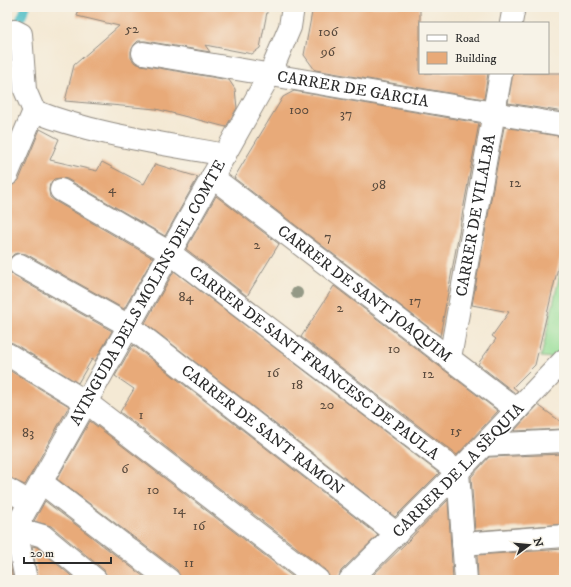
<svg xmlns="http://www.w3.org/2000/svg" width="571" height="587" font-family="'IM FELL DW Pica',serif">
<style>
.green{fill:#98df99;stroke:#628562}
.lines{fill:none;stroke-linecap:round;stroke-linejoin:round}
.stream{stroke:#50bec6;stroke-width:9}
.building{fill:#e8aa79}
.minor-casing{stroke:#908a80;stroke-width:24}
.minor{stroke:#fff;stroke-width:22}
.tree{fill:#949986}
.labels{text-anchor:middle;dominant-baseline:central;stroke-width:3.5;stroke-linejoin:round;paint-order:stroke}
.number-label{font-size:14px;fill:#5a4b3e}
.street-label{font-size:16px;fill:#2b2b2b;stroke:#f7f3e8}
</style>
<rect width="100%" height="100%" fill="#f7f3e8"/>
<filter id="ink" filterUnits="userSpaceOnUse"><feTurbulence type="fractalNoise" baseFrequency=".025" numOctaves="2"/><feDisplacementMap in="SourceGraphic" scale="8" xChannelSelector="R" yChannelSelector="G"/><feConvolveMatrix kernelMatrix="1 2 1 2 8 2 1 2 1" color-interpolation-filters="sRGB"/></filter>
<filter id="wash" filterUnits="userSpaceOnUse"><feTurbulence type="fractalNoise" baseFrequency=".012" numOctaves="4" result="noise"/><feDisplacementMap in="SourceGraphic" scale="16" xChannelSelector="R" yChannelSelector="G"/><feGaussianBlur stdDeviation="0.9" result="paint"/><feColorMatrix in="noise" values="0 0 0 0 0 0 0 0 0 0 0 0 0 0 0 0 0 1.4 0 .05"/><feComposite in="paint" operator="in"/></filter>
<g filter="url(#wash)">
<rect width="100%" height="100%" fill="#f4e9d4"/>
<polygon class="green" points="564,256 564,347 553,358 541,357"/>
<g class="lines">
<polyline class="stream" points="7,49 26,7"/>
</g>
<g id="blocks">
<g class="building">
<polygon points="79,7 268,7 260,48 252,54 205,45 210,52 145,41 138,41 134,45 131,51 131,58 135,63 141,65 229,80 235,89 237,108 226,127 156,109 65,101 74,65 119,26 77,16"/>
<polygon points="313,7 420,7 420,73 488,73 484,99 315,70 304,55"/>
<polygon points="513,73 564,73 564,112 508,103"/>
<polygon points="294,91 479,123 440,336 234,178 283,97"/>
<polygon points="504,127 564,137 564,242 535,365 513,387 518,391 515,393 478,364 496,339 492,336 509,312 472,305"/>
<polygon points="40,129 59,139 50,160 97,171 102,162 144,184 155,164 198,177 165,236 67,179 61,178 54,179 50,183 49,190 50,197 55,201 153,258 124,309 26,254 19,253 14,254 9,259 8,266 10,272 14,276 112,331 95,361 92,359 78,383 13,343 7,342 7,195 10,187 19,180"/>
<polygon points="216,196 279,244 247,296 186,249"/>
<polygon points="174,271 439,473 395,517 145,323"/>
<polygon points="334,286 498,411 457,455 301,337"/>
<polygon points="133,345 378,535 341,571 338,580 330,580 326,570 120,412 134,389 115,376"/>
<polygon points="7,369 69,406 25,485 7,477"/>
<polygon points="538,405 564,424 564,429 514,431"/>
<polygon points="90,421 297,580 181,580 177,570 57,479"/>
<polygon points="564,454 564,524 475,531 471,477 489,457"/>
<polygon points="448,500 453,580 368,580 407,542"/>
<polygon points="45,501 148,580 108,580 104,570 51,526 34,521"/>
<polygon points="7,504 13,507 7,521"/>
<polygon points="32,546 37,547 76,580 38,580"/>
<polygon points="7,548 13,580 7,580"/>
<polygon points="564,549 564,580 478,580 477,555"/>
</g>
</g>
</g>
<g filter="url(#ink)">
<use href="#blocks" fill-opacity="0" stroke="#908a80" stroke-width="1"/>
<g class="lines">
<g class="minor-casing">
<g id="minor">
<polyline points="511,23 514,7"/>
<polyline points="7,32 15,31 21,34 25,90 34,111"/>
<path id="s1" d="M143 53 564 125"/>
<path d="M34 111C95 135 161 143 225 155"/>
<polyline points="7,175 34,111"/>
<path id="s2" d="M212 177 517 410"/>
<path id="s3" d="M61 190 170 253 458 472 466 580"/>
<path id="s4" d="M20 265 129 326 397 534"/>
<polyline points="7,354 86,402 318,580"/>
<path id="s5" d="M450 358 501 73"/>
<polyline points="484,445 564,441"/>
<polyline points="41,482 169,580"/>
<polyline points="7,489 29,502"/>
<polyline points="17,534 33,533 43,536 96,580"/>
<polyline points="463,544 564,536"/>
<path id="s6" d="M26 580 17 534 20 520 270 74 290 27 293 7"/>
<path id="s7" d="M350 580 458 472 564 360"/>
</g>
</g>
<use href="#minor" class="minor"/>
</g>
<circle class="tree" cx="297" cy="293" r="6"/>
</g>
<g class="labels">
<g class="number-label">
<text x="132" y="29">52</text>
<text x="328" y="32">106</text>
<text x="328" y="52">96</text>
<text x="299" y="110">100</text>
<text x="346" y="114">37</text>
<text x="515" y="183">12</text>
<text x="379" y="185">98</text>
<text x="112" y="189">4</text>
<text x="328" y="237">7</text>
<text x="257" y="245">2</text>
<text x="186" y="297">84</text>
<text x="415" y="301">17</text>
<text x="340" y="308">2</text>
<text x="394" y="349">10</text>
<text x="273" y="373">16</text>
<text x="428" y="374">12</text>
<text x="297" y="385">18</text>
<text x="327" y="405">20</text>
<text x="141" y="415">1</text>
<text x="456" y="431">15</text>
<text x="28" y="433">83</text>
<text x="125" y="469">6</text>
<text x="153" y="490">10</text>
<text x="179" y="510">14</text>
<text x="199" y="526">16</text>
<text x="189" y="563">11</text>
</g>
<g class="street-label">
<text stroke="none"><textPath href="#s1" startOffset="213">CARRER DE GARCIA</textPath></text>
<text stroke="none"><textPath href="#s5" startOffset="145">CARRER DE VILALBA</textPath></text>
<text stroke="none"><textPath href="#s6" startOffset="322">AVINGUDA DELS MOLINS DEL COMTE</textPath></text>
<text stroke="none"><textPath href="#s2" startOffset="192">CARRER DE SANT JOAQUIM</textPath></text>
<text stroke="none"><textPath href="#s3" startOffset="307">CARRER DE SANT FRANCESC DE PAULA</textPath></text>
<text stroke="none"><textPath href="#s4" startOffset="294">CARRER DE SANT RAMON</textPath></text>
<text stroke="none"><textPath href="#s7" startOffset="154">CARRER DE LA SÈQUIA</textPath></text>
</g>
</g>
<rect width="571" height="587" fill="none" stroke="#f7f3e8" stroke-width="24"/>
<rect x="419" y="22" width="130" height="52" fill="#f7f3e8" stroke="#a5a39c"/>
<rect x="427" y="35" width="20" height="6" fill="#ffffff" stroke="#a5a39c"/>
<text x="455" y="42" font-size="12" fill="#2b2b2b">Road</text>
<rect x="427" y="52" width="20" height="12" fill="#e8aa79" stroke="#a5a39c"/>
<text x="455" y="62" font-size="12" fill="#2b2b2b">Building</text>
<g transform="translate(529 545) rotate(74)" stroke="#f7f3e8" stroke-width="3" paint-order="stroke">
<path d="M0-3L7 15L0 10L-7 15Z" fill="#2b2b2b"/>
<text y="-6" font-size="11" font-weight="bold" text-anchor="middle" fill="#2b2b2b">N</text>
</g>
<path d="M24 557v6h87v-6" fill="none" stroke="#2b2b2b" stroke-width="2"/>
<text x="30" y="557" font-size="12" fill="#2b2b2b" stroke="#f7f3e8" stroke-width="3" paint-order="stroke">20 m</text>
</svg>
